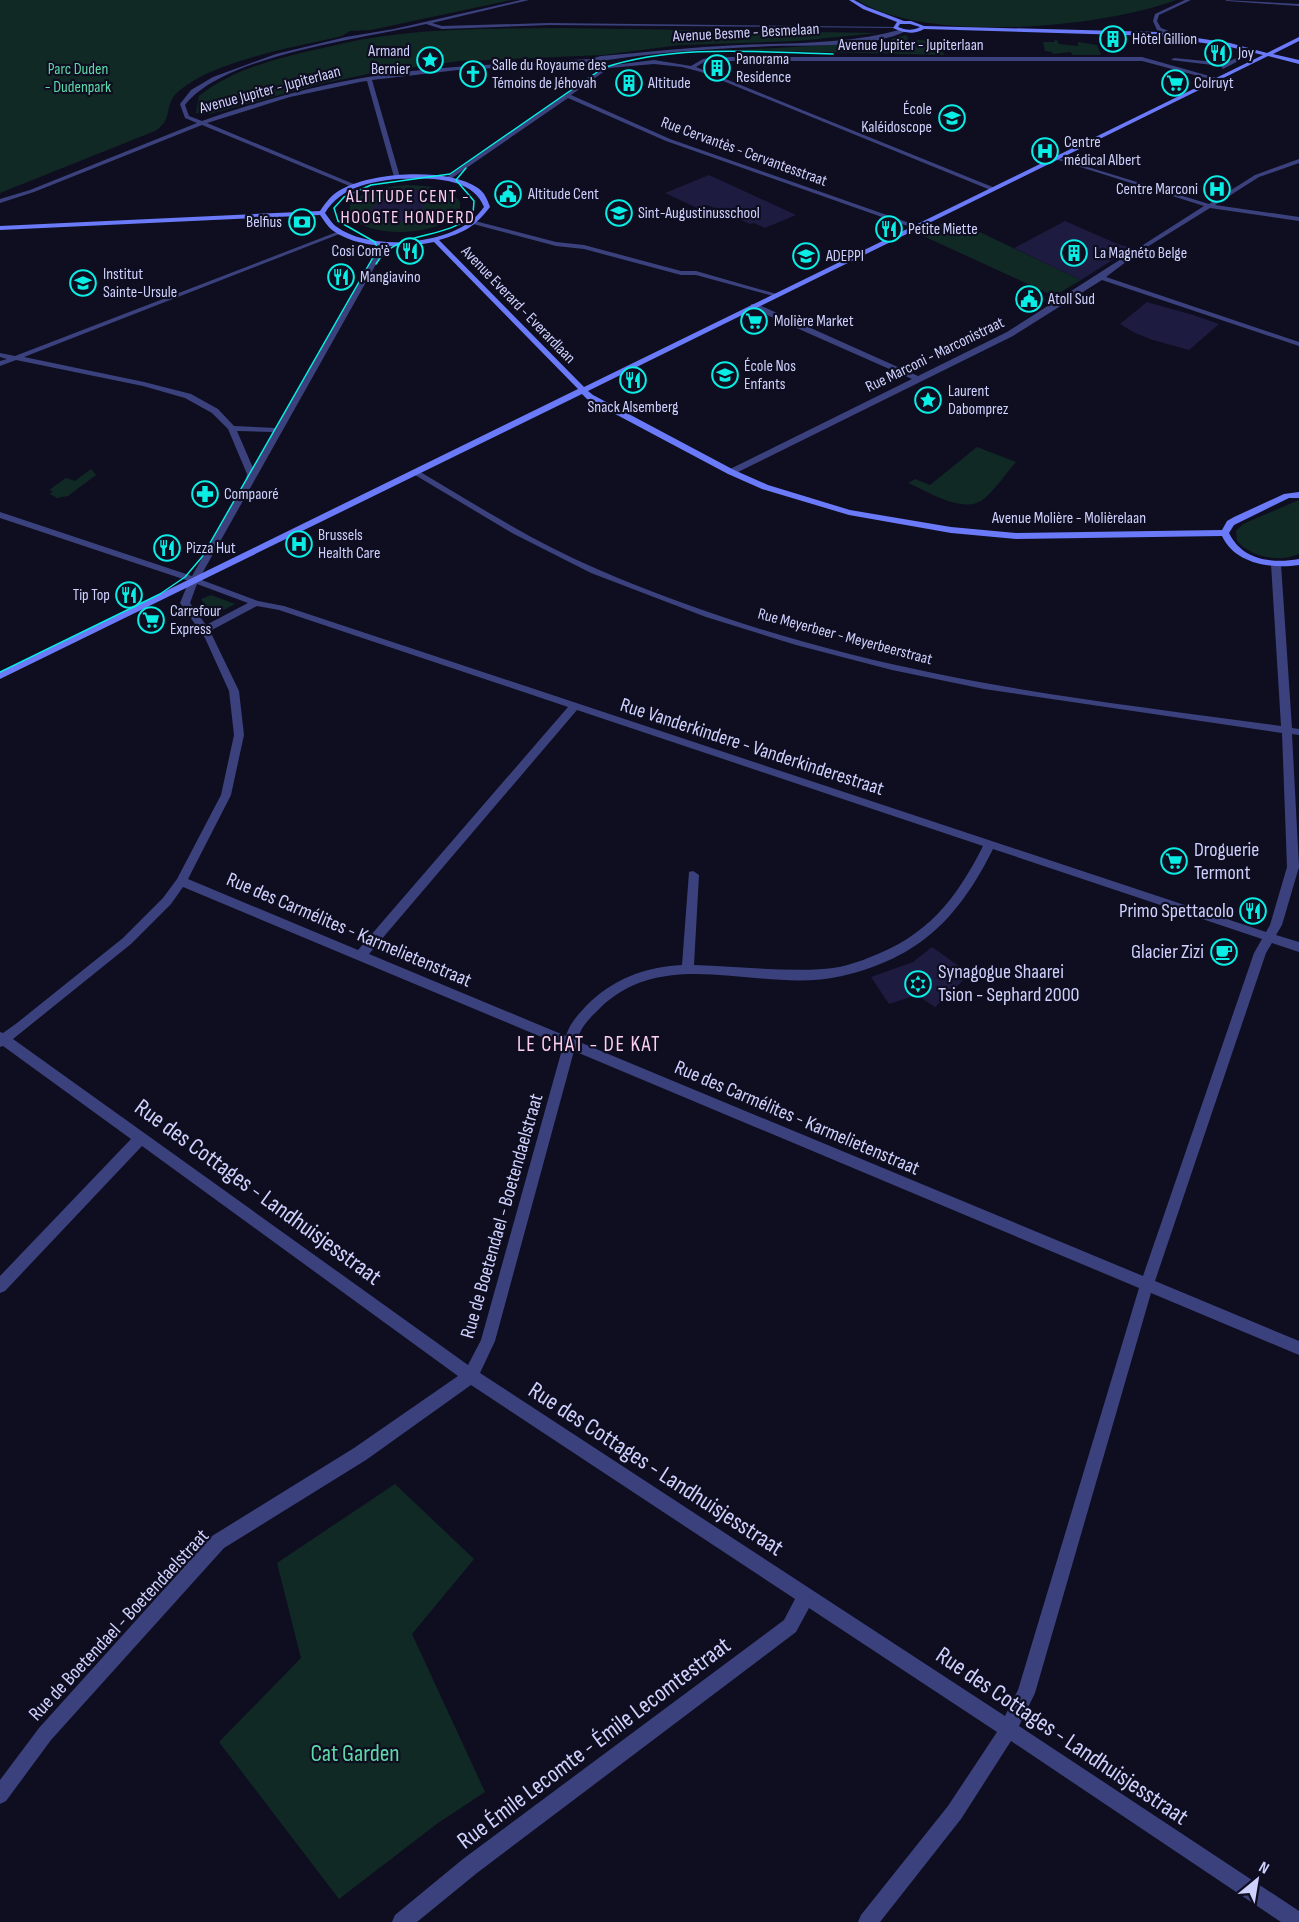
<svg xmlns="http://www.w3.org/2000/svg" width="1299" height="1922" font-family="'Sofia Sans Condensed',sans-serif">
<style>
.green{fill:#112925}
.building{fill:#1d1b40}
.lines{fill:none;stroke-linecap:round;stroke-linejoin:round}
.street{fill:#3b417d;fill-rule:evenodd}
.secondary{fill:#6a7af9;fill-rule:evenodd}
.tram{stroke:#0aede4;stroke-width:1.5}
.labels{text-anchor:middle;dominant-baseline:central;stroke-width:4.5;stroke-linejoin:round;paint-order:stroke}
.far-street-label{font-size:16px;fill:#ced0fd;stroke:#0e0e20}
.far-poi-label{font-size:16px;fill:#ced0fd;stroke:#0e0e20;text-anchor:start}
.far-park-label{font-size:16px;fill:#5ed9a9;stroke:#0e0e20}
.far-neighbourhood-label{font-size:18px;letter-spacing:1.5px;fill:#fdd0f3;stroke:#0e0e20}
.street-label{font-size:20px;fill:#ced0fd;stroke:#0e0e20}
.poi-label{font-size:20px;fill:#ced0fd;stroke:#0e0e20;text-anchor:start}
.neighbourhood-label{font-size:21px;letter-spacing:1.5px;fill:#fdd0f3;stroke:#0e0e20}
.near-street-label{font-size:24px;fill:#ced0fd;stroke:#0e0e20}
.near-park-label{font-size:24px;fill:#5ed9a9;stroke:#0e0e20}
</style>
<rect width="100%" height="100%" fill="#0e0e20"/>
<g class="green">
<path d="M0 0H511L371 30 350 31 342 36C296 47 216 60 180 90 162 104 175 119 155 131L0 193Z"/>
<path d="M857 0H1176C1102 28 925 44 857 0Z"/>
<path d="M565 28 878 33 797 41 680 45 603 55 460 61 373 73 320 84 210 114 196 113 199 96C238 65 289 56 336 45 411 27 488 29 565 28Z"/>
<polygon points="906,35 909,39 901,42 917,44 916,40 939,41 940,43 946,43 948,41 951,48 942,48 944,55 738,50 848,44 848,52 869,52 866,42 878,41 878,43 874,44 875,49 898,50 898,44 893,44 891,39"/>
<polygon points="1055,40 1057,40 1059,44 1078,46 1078,42 1097,45 1101,55 1072,55 1071,52 1053,54 1052,52 1045,51 1043,42 1054,42"/>
<path d="M407 185C425 186 449 186 460 202V211C440 236 371 240 349 216L350 205C364 189 387 187 407 185Z"/>
<polygon points="941,224 962,232 971,228 1081,280 1054,296 919,234"/>
<path d="M977 447 1016 462C1005 474 994 492 981 501 961 513 927 491 908 483L915 479 930 485Z"/>
<polygon points="91,469 96,475 68,496 57,498 50,494 53,491 49,490 66,478 75,481"/>
<path d="M1299 500V554C1279 563 1251 557 1237 541L1236 531 1243 524Z"/>
<polygon points="211,595 235,604 212,616 201,599"/>
<polygon points="395,1484 474,1559 412,1634 485,1792 438,1823 339,1899 219,1742 301,1658 277,1563"/>
</g>
<g class="building">
<polygon points="709,175 796,215 765,228 754,223 750,224 707,205 699,209 665,193"/>
<polygon points="402,188 431,191 417,220 406,222 378,220 370,209 382,200 394,196"/>
<polygon points="1065,221 1115,243 1131,248 1081,280 1014,248"/>
<polygon points="1147,302 1193,315 1219,324 1189,350 1153,340 1135,333 1120,324"/>
<polygon points="932,947 970,974 935,1007 917,995 889,1004 871,977 913,962"/>
</g>
<g class="lines">
<g class="street">
<path d="M521 0H529L432 23 442 26 549 23 897 27 895 28 549 25 442 29 426 24C364 39 225 54 185 105L189 116 202 121C264 99 328 82 393 73 459 65 524 63 590 59L601 56C647 52 693 47 739 45 793 43 850 44 903 29L906 31C873 48 811 45 774 46 712 49 650 52 590 63L458 70 372 80 400 177 397 179 394 177 367 81 360 82 290 97 207 123 356 185V187H352L202 125 34 192 0 203V199L30 190 197 123 185 118 180 104 191 90 213 77 276 54 346 37 394 29Z"/>
<polygon points="1185,0 1191,0 1159,15 1157,21 1161,28 1169,31 1165,35 1161,35 1163,32 1157,30 1153,21 1155,14"/>
<polygon points="1225,0 1299,4 1299,6 1227,1"/>
<polygon points="1244,54 1246,57 1223,69 1221,66 1171,60 1174,58 1226,63"/>
<polygon points="717,57 1142,57 1220,79 1217,81 1142,61 706,61 696,67 995,188 993,191 701,72 682,67 654,64 609,68 571,95 670,139 918,226 919,227 916,229 666,141 568,98 449,180 444,179 606,66 654,60 691,66 703,59"/>
<polygon points="1055,157 1209,204 1255,175 1299,159 1299,163 1259,177 1215,205 1299,217 1299,221 1210,208 1139,252 1106,277 1299,342 1299,346 1102,280 1013,336 734,474 728,474 728,470 912,379 751,308 751,304 757,304 918,376 1007,332 1204,206 1055,159"/>
<polygon points="475,221 556,242 584,245 681,271 696,271 780,295 777,297 696,275 681,275 584,249 556,246 473,224 473,222"/>
<path d="M337 232 342 233 24 357 144 382 191 394 218 409 234 426 276 428 382 243 387 242 388 243 199 579 258 601 284 606 1266 932 1270 925 1287 867 1282 733 984 689 892 670 796 645 706 617 591 573 512 533 410 472 417 470C476 505 534 542 597 569 706 616 822 651 938 674 1051 697 1167 710 1281 726L1271 564 1276 561 1281 564 1292 728 1299 729V735L1292 734 1299 867 1282 925 1276 935 1299 942V952L1272 943 1266 953 1155 1281 1299 1341V1355L1151 1293 1035 1693 1019 1726 1299 1911V1922H1281L1011 1741 961 1819 880 1922H858L861 1915 948 1806 997 1732 809 1608 796 1632 477 1873 417 1922H392L395 1915 463 1859 784 1620 795 1599 471 1385 366 1460 224 1548 51 1740 6 1801 0 1804V1780L39 1728 212 1536 354 1448 458 1376 142 1146 5 1291 0 1293V1276L131 1139 3 1046 0 1047V1032L3 1033 17 1023 123 938 163 898 177 879 221 795 234 735 229 691 205 638 180 603 189 581 0 518V512L192 576 246 480 247 474 228 429 212 413 185 398 143 386 16 360 0 366V361L7 359 0 357V353L15 356ZM237 431 273 432 253 468ZM197 584 248 603 206 625 190 603ZM257 606 279 610 568 707 358 950 188 879 231 795 244 735 239 691 210 631ZM577 710 983 846C956 900 926 937 868 958 853 964 839 968 823 969 780 972 737 966 694 965L699 875 693 871 689 872 682 965C644 967 613 979 586 1006 577 1016 570 1023 566 1036L369 954ZM993 849 1262 939 1254 953 1143 1276 577 1041C581 1026 589 1019 600 1008 667 943 762 995 842 976 919 958 958 919 993 849ZM183 887 563 1046 481 1340 468 1365 13 1039 131 944 171 904ZM574 1051 1139 1288 1018 1690 1005 1716 480 1373 495 1341Z"/>
</g>
<path class="secondary" d="M849 0H854L867 7 904 21H911L924 26 1157 32 1230 43 1267 53 1299 37V41L1273 54 1299 60V64L1268 56 588 391 593 395 734 470 768 485 850 510 951 527 1016 533 1222 530 1227 521 1234 517 1284 494 1299 492V498H1289L1234 525 1229 533C1242 560 1272 564 1299 559V565C1271 569 1235 564 1222 536L1016 539 951 533 849 515 762 489 728 474 587 399 582 394 0 679V672L578 389 434 242C403 248 359 250 332 230 327 226 324 220 320 215L0 230V226L320 211C326 202 332 194 342 189 373 172 448 167 478 188 485 193 487 199 490 207 475 227 463 233 439 240L584 387 1263 55 1230 47 1157 36 924 29C914 35 904 33 893 28L897 22 863 9ZM900 24H910L920 27C913 31 905 30 898 27ZM397 179C425 178 472 175 484 207 480 212 476 217 471 221 440 245 370 251 337 227 332 224 329 218 325 213 341 187 369 182 397 179Z"/>
<g class="tram">
<path d="M376 264C397 228 445 242 473 214L474 201 456 180 466 168"/>
<path d="M0 672 160 594 185 577 202 557 375 254 377 248 375 242 338 221 334 208 344 197 371 185 450 174 603 68C676 44 757 52 833 54"/>
</g>
</g>
<defs>
<g id="building-ring" transform="scale(1.35)"><circle r="9.5" fill="#0e0e20" stroke="#0aede4" stroke-width="1.5"/><path d="M-4-6H4V6H1V3H-1V6H-4ZM-2.5-4.3h1.7v1.8h-1.7ZM.8-4.3h1.7v1.8H.8ZM-2.5-1h1.7V.8h-1.7ZM.8-1h1.7V.8H.8Z" fill="#0aede4"/></g>
<g id="restaurant-ring" transform="scale(1.35)"><circle r="9.5" fill="#0e0e20" stroke="#0aede4" stroke-width="1.5"/><path d="M-5-6h1v4h1v-4h1v4h1v-4h1v5L-1.5 .5V6h-2V.5L-5-1ZM5-6V6H3V1.5H1.5Q1.5-4 5-6Z" fill="#0aede4"/></g>
<g id="sight-ring" transform="scale(1.35)"><circle r="9.5" fill="#0e0e20" stroke="#0aede4" stroke-width="1.5"/><path d="M0-6L1.8-2.2L6-1.7L2.9 1.2L3.7 5.4L0 3.3L-3.7 5.4L-2.9 1.2L-6-1.7L-1.8-2.2Z" fill="#0aede4"/></g>
<g id="church-ring" transform="scale(1.35)"><circle r="9.5" fill="#0e0e20" stroke="#0aede4" stroke-width="1.5"/><path d="M-1.2-6h2.4v3.5h3.3v2.4h-3.3V6h-2.4V-.1h-3.3v-2.4h3.3Z" fill="#0aede4"/></g>
<g id="supermarket-ring" transform="scale(1.35)"><circle r="9.5" fill="#0e0e20" stroke="#0aede4" stroke-width="1.5"/><path d="M-6-5.5h2.5l.6 2H6L4.5 2H-2.5L-4.4-4H-6ZM-1.5 3.2a1.3 1.3 0 1 0 .1 0ZM3 3.2a1.3 1.3 0 1 0 .1 0Z" fill="#0aede4"/></g>
<g id="school-ring" transform="scale(1.35)"><circle r="9.5" fill="#0e0e20" stroke="#0aede4" stroke-width="1.5"/><path d="M0-5L7-2L0 1L-7-2ZM-4 1L0 2.5L4 1V4Q0 6-4 4Z" fill="#0aede4"/></g>
<g id="hospital-ring" transform="scale(1.35)"><circle r="9.5" fill="#0e0e20" stroke="#0aede4" stroke-width="1.5"/><path d="M-5-5h3v3.5h4V-5h3V5h-3V1.5h-4V5h-3Z" fill="#0aede4"/></g>
<g id="civic-ring" transform="scale(1.35)"><circle r="9.5" fill="#0e0e20" stroke="#0aede4" stroke-width="1.5"/><path d="M-.6-6.5H3V-4.5H.6V-3L4-1V1h2V6H-6V1h2V-1L-.6-3ZM-1.2 2.5V6h2.4V2.5Z" fill="#0aede4"/></g>
<g id="bank-ring" transform="scale(1.35)"><circle r="9.5" fill="#0e0e20" stroke="#0aede4" stroke-width="1.5"/><path d="M-6-4H6V4H-6ZM0-2.3a2.3 2.3 0 1 0 0 4.6a2.3 2.3 0 1 0 0-4.6Z" fill="#0aede4"/></g>
<g id="pharmacy-ring" transform="scale(1.35)"><circle r="9.5" fill="#0e0e20" stroke="#0aede4" stroke-width="1.5"/><path d="M-2-6h4v4h4v4h-4v4h-4v-4h-4v-4h4Z" fill="#0aede4"/></g>
<g id="cafe-ring" transform="scale(1.35)"><circle r="9.5" fill="#0e0e20" stroke="#0aede4" stroke-width="1.5"/><path d="M-5.5-4.5H6V0H3Q3 3.5 0 3.5H-2.5Q-5.5 3.5-5.5 0ZM3-3.2v2h1.7v-2ZM-6 4.5H4V6H-6Z" fill="#0aede4"/></g>
<g id="synagogue-ring" transform="scale(1.35)"><circle r="9.5" fill="#0e0e20" stroke="#0aede4" stroke-width="1.5"/><path d="M0-6.5L5.6 3.2H-5.6ZM0 6.5L5.6-3.2H-5.6Z" fill="#0aede4"/></g>
</defs>
<g fill-rule="evenodd">
<use href="#building-ring" x="1113" y="39"/>
<use href="#restaurant-ring" x="1218" y="53"/>
<use href="#sight-ring" x="430" y="60"/>
<use href="#building-ring" x="717" y="68"/>
<use href="#church-ring" x="473" y="74"/>
<use href="#building-ring" x="629" y="83"/>
<use href="#supermarket-ring" x="1175" y="83"/>
<use href="#school-ring" x="952" y="118"/>
<use href="#hospital-ring" x="1045" y="151"/>
<use href="#hospital-ring" x="1217" y="189"/>
<use href="#civic-ring" x="508" y="194"/>
<use href="#school-ring" x="619" y="213"/>
<use href="#bank-ring" x="302" y="222"/>
<use href="#restaurant-ring" x="889" y="229"/>
<use href="#restaurant-ring" x="410" y="251"/>
<use href="#building-ring" x="1074" y="253"/>
<use href="#school-ring" x="806" y="256"/>
<use href="#restaurant-ring" x="341" y="277"/>
<use href="#school-ring" x="83" y="283"/>
<use href="#civic-ring" x="1029" y="299"/>
<use href="#supermarket-ring" x="754" y="321"/>
<use href="#school-ring" x="725" y="375"/>
<use href="#restaurant-ring" x="633" y="380"/>
<use href="#sight-ring" x="928" y="400"/>
<use href="#pharmacy-ring" x="205" y="494"/>
<use href="#hospital-ring" x="299" y="544"/>
<use href="#restaurant-ring" x="167" y="548"/>
<use href="#restaurant-ring" x="129" y="595"/>
<use href="#supermarket-ring" x="151" y="620"/>
<use href="#supermarket-ring" x="1174" y="861"/>
<use href="#restaurant-ring" x="1253" y="911"/>
<use href="#cafe-ring" x="1224" y="952"/>
<use href="#synagogue-ring" x="918" y="984"/>
</g>
<g class="labels">
<g class="far-street-label">
<text transform="translate(746 33) rotate(-3)">Avenue Besme - Besmelaan</text>
<text x="911" y="45">Avenue Jupiter - Jupiterlaan</text>
<text transform="translate(270 90) rotate(-15)">Avenue Jupiter - Jupiterlaan</text>
<text transform="translate(744 152) rotate(20)">Rue Cervantès - Cervantesstraat</text>
<text transform="translate(518 305) rotate(46)">Avenue Everard - Everardlaan</text>
<text transform="translate(935 355) rotate(-26)">Rue Marconi - Marconistraat</text>
<text x="1069" y="518">Avenue Molière - Molièrelaan</text>
<text transform="translate(845 637) rotate(15)">Rue Meyerbeer - Meyerbeerstraat</text>
</g>
<g class="far-poi-label">
<text x="1132" y="39">Hôtel Gillion</text>
<text x="410" y="51" text-anchor="end">Armand<tspan x="410" dy="18">Bernier</tspan></text>
<text x="1238" y="53">Joy</text>
<text x="736" y="59">Panorama<tspan x="736" dy="18">Residence</tspan></text>
<text x="492" y="65">Salle du Royaume des<tspan x="492" dy="18">Témoins de Jéhovah</tspan></text>
<text x="648" y="83">Altitude</text>
<text x="1194" y="83">Colruyt</text>
<text x="932" y="109" text-anchor="end">École<tspan x="932" dy="18">Kaléidoscope</tspan></text>
<text x="1064" y="142">Centre<tspan x="1064" dy="18">médical Albert</tspan></text>
<text x="1198" y="189" text-anchor="end">Centre Marconi</text>
<text x="528" y="194">Altitude Cent</text>
<text x="638" y="213">Sint-Augustinusschool</text>
<text x="282" y="222" text-anchor="end">Belfius</text>
<text x="908" y="229">Petite Miette</text>
<text x="390" y="251" text-anchor="end">Cosi Com'è</text>
<text x="1094" y="253">La Magnéto Belge</text>
<text x="826" y="256">ADEPPI</text>
<text x="103" y="274">Institut<tspan x="103" dy="18">Sainte-Ursule</tspan></text>
<text x="360" y="277">Mangiavino</text>
<text x="1048" y="299">Atoll Sud</text>
<text x="774" y="321">Molière Market</text>
<text x="744" y="366">École Nos<tspan x="744" dy="18">Enfants</tspan></text>
<text x="948" y="391">Laurent<tspan x="948" dy="18">Dabomprez</tspan></text>
<text x="633" y="407" text-anchor="middle">Snack Alsemberg</text>
<text x="224" y="494">Compaoré</text>
<text x="318" y="535">Brussels<tspan x="318" dy="18">Health Care</tspan></text>
<text x="186" y="548">Pizza Hut</text>
<text x="110" y="595" text-anchor="end">Tip Top</text>
<text x="170" y="611">Carrefour<tspan x="170" dy="18">Express</tspan></text>
</g>
<g class="far-park-label">
<text x="78" y="69">Parc Duden<tspan x="78" dy="18">- Dudenpark</tspan></text>
</g>
<g class="far-neighbourhood-label">
<text x="408" y="196">ALTITUDE CENT -<tspan x="408" dy="21">HOOGTE HONDERD</tspan></text>
</g>
<g class="street-label">
<text transform="translate(752 747) rotate(18)">Rue Vanderkindere - Vanderkinderestraat</text>
<text transform="translate(349 930) rotate(23)">Rue des Carmélites - Karmelietenstraat</text>
<text transform="translate(797 1118) rotate(23)">Rue des Carmélites - Karmelietenstraat</text>
<text transform="translate(502 1216) rotate(-74)">Rue de Boetendael - Boetendaelstraat</text>
<text transform="translate(119 1625) rotate(-47)">Rue de Boetendael - Boetendaelstraat</text>
</g>
<g class="poi-label">
<text x="1194" y="850">Droguerie<tspan x="1194" dy="23">Termont</tspan></text>
<text x="1234" y="911" text-anchor="end">Primo Spettacolo</text>
<text x="1204" y="952" text-anchor="end">Glacier Zizi</text>
<text x="938" y="972">Synagogue Shaarei<tspan x="938" dy="23">Tsion - Sephard 2000</tspan></text>
</g>
<g class="neighbourhood-label">
<text x="589" y="1044">LE CHAT - DE KAT</text>
</g>
<g class="near-street-label">
<text transform="translate(258 1192) rotate(36)">Rue des Cottages - Landhuisjesstraat</text>
<text transform="translate(656 1469) rotate(33)">Rue des Cottages - Landhuisjesstraat</text>
<text transform="translate(1062 1736) rotate(34)">Rue des Cottages - Landhuisjesstraat</text>
<text transform="translate(594 1743) rotate(-37)">Rue Émile Lecomte - Émile Lecomtestraat</text>
</g>
<g class="near-park-label">
<text x="355" y="1753">Cat Garden</text>
</g>
</g>
<g transform="translate(1257 1880) rotate(30)" stroke="#0e0e20" stroke-width="4.5" paint-order="stroke">
<path d="M0-4.5L10 22L0 15L-10 22Z" fill="#ced0fd"/>
<text y="-9" font-size="16" font-weight="bold" text-anchor="middle" fill="#ced0fd">N</text>
</g>
</svg>
